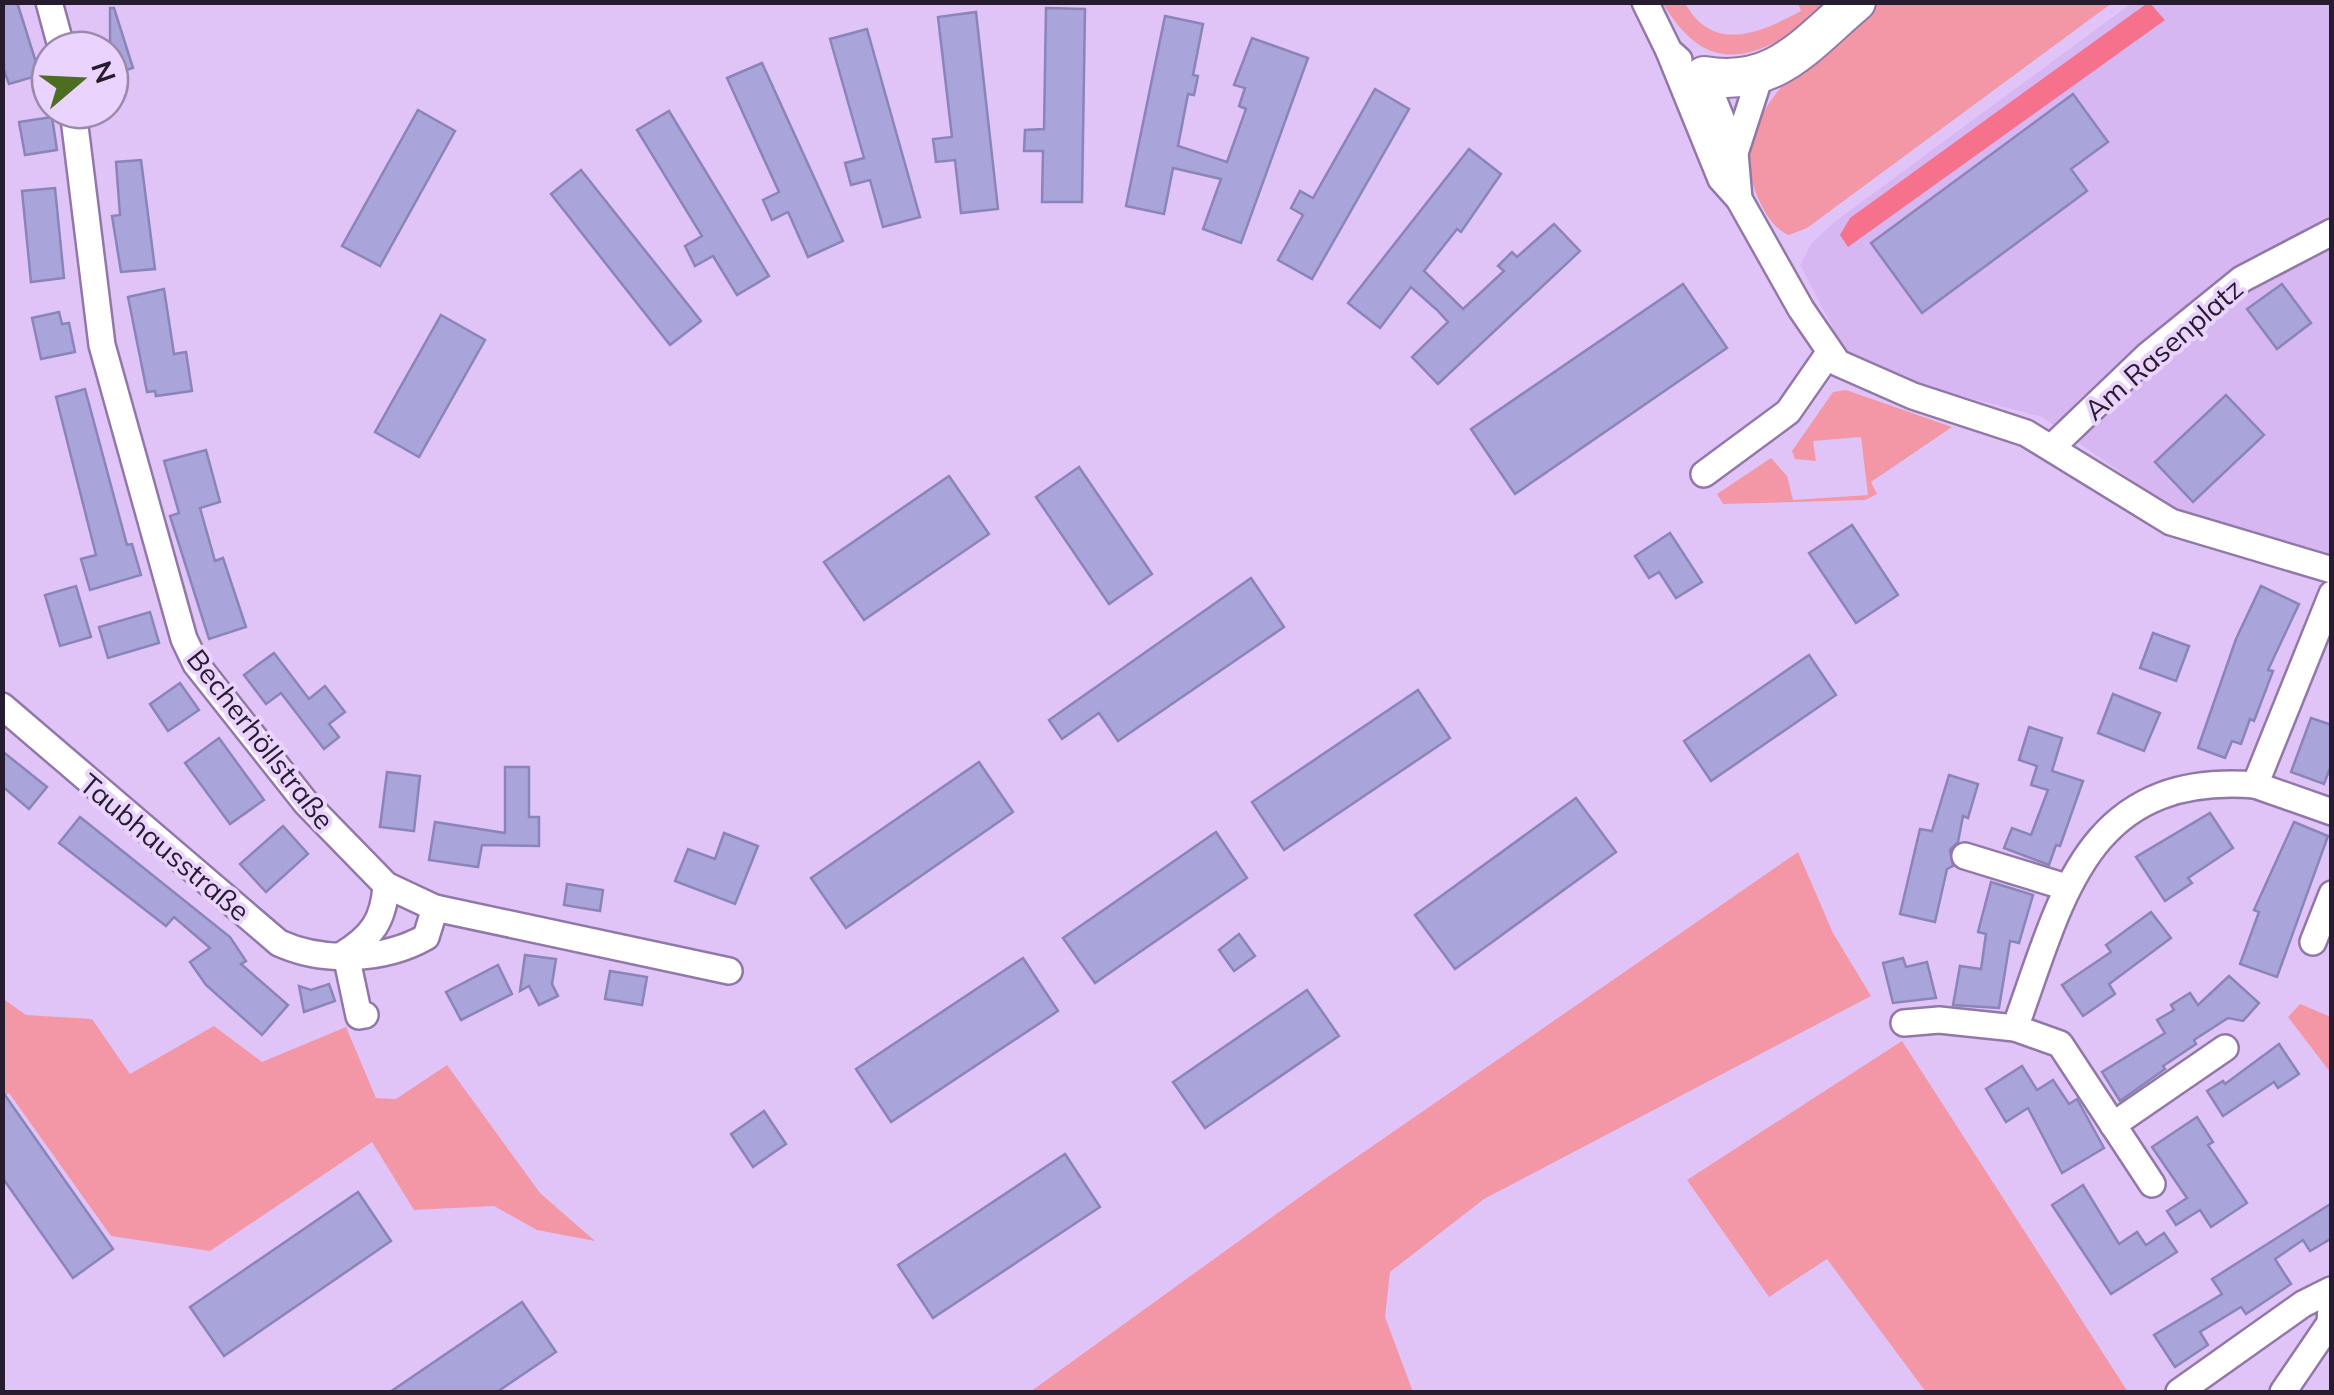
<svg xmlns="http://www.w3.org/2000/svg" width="2334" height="1395" font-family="Mulish,sans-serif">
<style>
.built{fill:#d7b7f1}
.green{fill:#f397a6}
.forest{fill:#f6718c}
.building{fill:#a9a4da;stroke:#8a84b8;stroke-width:2.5}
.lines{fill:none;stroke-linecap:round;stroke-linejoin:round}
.minor-casing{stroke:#9278a8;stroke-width:30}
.highway-casing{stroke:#9278a8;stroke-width:42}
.minor{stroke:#fff;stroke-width:25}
.highway{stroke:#fff;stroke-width:38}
.labels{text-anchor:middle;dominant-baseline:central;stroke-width:8;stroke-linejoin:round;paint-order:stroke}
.street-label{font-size:28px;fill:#261b2f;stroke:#ead4fe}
</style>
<rect width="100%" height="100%" fill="#e0c4f8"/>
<polygon class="built" points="2132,3 2331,3 2331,554 2176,511 2042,417 1929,387 1846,353 1800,265 1811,244 1833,223"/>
<g class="green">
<path d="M1670 3H1685C1713 54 1760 33 1801 11L1798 3H1835C1774 47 1716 92 1664 5Z"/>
<path d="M1878 3H2112L1807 228 1789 235C1772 228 1763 210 1756 193 1723 110 1824 48 1878 3Z"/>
<polygon points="1846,390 1952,427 1871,482 1877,494 1865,500 1723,504 1717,494 1771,458 1787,476 1793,500 1868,495 1861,437 1813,441 1816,461 1795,459 1792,451 1833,392"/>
<polygon points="1798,852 1833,933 1871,996 1484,1199 1390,1272 1385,1317 1413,1392 1030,1392 1322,1181"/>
<polygon points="2,998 26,1015 92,1019 130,1074 214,1026 262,1062 346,1027 376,1098 396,1099 447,1065 540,1193 595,1241 537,1230 494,1206 414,1210 372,1142 210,1251 111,1236 9,1093 3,1096"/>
<polygon points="2300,1004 2331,1017 2330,1072 2288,1017"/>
<polygon points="1902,1041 2128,1392 1926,1392 1827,1259 1769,1297 1687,1180"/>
</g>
<polygon class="forest" points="2149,2 2165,20 1848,247 1840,235 1850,218"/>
<g class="building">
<polygon points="2,2 17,2 40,75 9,84 2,65"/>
<polygon points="110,8 114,8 133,68 110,75"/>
<polygon points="1046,8 1085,9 1082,202 1042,202 1043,151 1024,151 1025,130 1044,129"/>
<polygon points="976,12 998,209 961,213 955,160 936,162 933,139 952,137 938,17"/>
<polygon points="1165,16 1203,24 1193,75 1198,76 1194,95 1188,94 1178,146 1227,162 1246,109 1239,106 1245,88 1234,85 1252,38 1308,58 1241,243 1203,229 1221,179 1173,168 1164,214 1126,206"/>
<polygon points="867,29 920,217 883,227 870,180 851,185 845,163 864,158 830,39"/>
<polygon points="762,63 843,241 808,257 788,212 772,220 763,200 779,192 727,78"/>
<polygon points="1375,89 1409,109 1312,279 1278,260 1303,215 1291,208 1300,191 1313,198"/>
<polygon points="2073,94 2108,142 2071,169 2087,191 1922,313 1871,243"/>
<polygon points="418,110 455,131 380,266 342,246"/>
<polygon points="669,111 769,276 737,295 713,256 695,266 685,246 702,236 637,130"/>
<polygon points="52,117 57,150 25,155 19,122"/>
<polygon points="1469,149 1501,174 1461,232 1457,229 1424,271 1463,309 1504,271 1498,266 1512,252 1517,257 1554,224 1580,251 1438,384 1412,357 1448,322 1437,310 1411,287 1380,328 1348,303"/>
<polygon points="141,160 155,269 121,272 112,216 120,215 116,162"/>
<polygon points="581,170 701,321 670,345 551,194"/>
<polygon points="55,188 64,278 31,282 22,191"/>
<polygon points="1683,284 1727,348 1515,494 1471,429"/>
<polygon points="2282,284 2311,323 2277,349 2247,309"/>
<polygon points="164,289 174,354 186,352 192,391 156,396 155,391 147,392 128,297"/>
<polygon points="59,312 62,324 69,323 75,352 41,359 32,318"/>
<polygon points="441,315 485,340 419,457 375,432"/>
<polygon points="85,389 127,545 132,544 141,575 90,590 81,559 96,555 56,397"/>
<polygon points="2226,395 2264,435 2193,502 2155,462"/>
<polygon points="206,450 220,502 200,508 215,561 223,558 246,627 209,639 170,516 179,513 164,461"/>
<polygon points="1079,467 1152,574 1109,604 1036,497"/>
<polygon points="949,476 989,534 864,620 824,562"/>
<polygon points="1852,525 1898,595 1856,623 1809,553"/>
<polygon points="1670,533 1702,582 1676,598 1659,572 1649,578 1635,556"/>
<polygon points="1251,578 1284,627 1118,741 1099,713 1062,739 1049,720"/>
<polygon points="76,586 91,637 60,646 45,595"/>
<polygon points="2261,586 2299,604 2268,670 2273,671 2254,721 2250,719 2241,744 2232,741 2225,758 2198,748 2236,639"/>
<polygon points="150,612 159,643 108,658 99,627"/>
<polygon points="2153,633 2189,646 2176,681 2140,668"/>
<polygon points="274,653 309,699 325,686 345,712 329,724 339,737 324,749 281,693 266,704 244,675"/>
<polygon points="1809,655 1836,695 1711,781 1684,741"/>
<polygon points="180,683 199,710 168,731 150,704"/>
<polygon points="1418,690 1450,738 1284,850 1252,802"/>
<polygon points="2113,694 2160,713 2144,751 2098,733"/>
<polygon points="2311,718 2332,725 2332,763 2324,784 2291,772"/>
<polygon points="2029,727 2062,738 2052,771 2083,781 2060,846 2056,845 2049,865 2004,848 2012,828 2031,835 2048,790 2031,785 2037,766 2019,760"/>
<polygon points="219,738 264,800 230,824 185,763"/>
<polygon points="2,751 47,787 29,809 2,786"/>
<polygon points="979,762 1013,812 846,928 811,878"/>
<polygon points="505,767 529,767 529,817 539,817 539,846 482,845 478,867 429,860 435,822 505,833"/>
<polygon points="387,772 420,776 414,831 380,827"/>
<polygon points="1949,775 1978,784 1968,818 1963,816 1958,842 1950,850 1953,866 1947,869 1935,922 1900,914 1920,829 1932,831"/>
<polygon points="1576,798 1616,852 1455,969 1415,915"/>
<polygon points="2210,813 2233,848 2188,878 2192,883 2165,901 2136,857"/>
<polygon points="80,817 230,937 246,961 241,964 288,1005 262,1035 206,985 190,962 210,948 174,917 166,926 59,843"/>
<polygon points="2294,822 2328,836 2277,977 2240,964 2259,912 2254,910"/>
<polygon points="283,826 308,854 266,892 240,864"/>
<polygon points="1216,832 1247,878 1095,983 1063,938"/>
<polygon points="724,833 758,846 735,904 675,881 688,849 715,859"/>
<polygon points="1991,882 2033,895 2019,943 2010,941 1999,1008 1953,1005 1960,966 1981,969 1986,934 1978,932"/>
<polygon points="567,884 603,890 600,911 564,905"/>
<polygon points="2151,912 2171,938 2109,984 2115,994 2083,1016 2062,985 2111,952 2106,945"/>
<polygon points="1239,934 1255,956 1234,971 1219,950"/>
<polygon points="525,955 556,959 552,984 558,996 539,1005 529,986 520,991"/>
<polygon points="1023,958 1058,1011 891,1122 856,1069"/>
<polygon points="1903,958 1906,967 1927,962 1936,998 1893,1003 1883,963"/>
<polygon points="498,965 512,994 461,1020 446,992"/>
<polygon points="610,971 647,977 642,1005 605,999"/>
<polygon points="2229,976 2259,1003 2243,1021 2228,1018 2194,1040 2196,1044 2163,1066 2165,1069 2120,1101 2102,1072 2165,1033 2157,1020 2174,1010 2171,1005 2190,993 2198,1005"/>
<polygon points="329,984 335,1001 304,1012 299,986 311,990"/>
<polygon points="1307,990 1339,1036 1205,1128 1173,1082"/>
<polygon points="2279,1044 2299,1074 2278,1088 2274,1082 2223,1116 2207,1091 2223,1081 2225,1084"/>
<polygon points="2022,1066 2037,1090 2053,1080 2069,1104 2077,1099 2104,1148 2062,1173 2028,1108 2006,1122 1986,1089"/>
<polygon points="2,1091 113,1249 73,1278 2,1177"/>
<polygon points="764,1111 786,1144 753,1167 731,1134"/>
<polygon points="2197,1117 2213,1142 2208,1145 2247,1203 2211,1227 2200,1210 2176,1225 2167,1211 2187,1198 2152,1147"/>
<polygon points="1065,1154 1100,1207 933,1318 898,1265"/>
<polygon points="2083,1185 2119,1244 2137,1232 2146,1245 2164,1233 2177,1252 2111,1294 2052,1205"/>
<polygon points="358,1192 391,1241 224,1356 190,1307"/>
<polygon points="2332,1203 2332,1238 2310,1251 2303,1240 2275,1259 2291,1284 2246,1314 2241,1307 2200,1332 2208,1345 2175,1367 2154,1335 2222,1294 2212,1279"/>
<polygon points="522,1302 556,1352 497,1392 390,1392"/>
</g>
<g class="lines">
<g class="minor-casing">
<g id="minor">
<polyline points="49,2 62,50"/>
<polyline points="1645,2 1669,51 1679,60"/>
<polyline points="1669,51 1721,179 1739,199 1801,309 1838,363 1913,396 2026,433 2171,522 2332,570"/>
<polyline points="1704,76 1735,153"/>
<polyline points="73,110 102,345 184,639 196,664 306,803 386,885 435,908 729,971"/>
<polyline points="1739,199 1735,153 1760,76"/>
<polyline points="2052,447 2147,356 2242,279 2332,232"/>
<polyline points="1704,474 1788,412 1829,353"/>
<path d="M2 706 279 943C323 963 384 961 426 937L435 908"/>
<polyline points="2255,785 2332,812"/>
<polyline points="1965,856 2066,887"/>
<polyline points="2313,942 2332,894"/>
<path d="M342 955C372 937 384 920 386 885"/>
<polyline points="346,955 359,1016 365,1015"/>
<path d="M1904 1023 1939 1020 2015 1028C2062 899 2085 772 2255 785L2332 594"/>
<polyline points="2015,1028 2060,1044 2152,1184"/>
<polyline points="2113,1125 2225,1048"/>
<polyline points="2179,1392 2303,1304 2331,1290"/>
<polyline points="2283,1392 2330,1323 2332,1290"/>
</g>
</g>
<g class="highway-casing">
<path id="highway" d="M1704 76C1775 88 1805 45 1856 2"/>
</g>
<use href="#minor" class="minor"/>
<use href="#highway" class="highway"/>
</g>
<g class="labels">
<g class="street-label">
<text transform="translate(2163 349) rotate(-41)">Am Rasenplatz</text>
<text transform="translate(261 739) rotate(52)">Becherhöllstraße</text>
<text transform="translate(165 847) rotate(40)">Taubhausstraße</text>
</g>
</g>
<rect width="2334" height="1395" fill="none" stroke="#261b2f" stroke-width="10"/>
<g transform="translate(80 80) rotate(71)"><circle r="48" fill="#ead4fe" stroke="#9c8aab" stroke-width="2.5"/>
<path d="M0-8L18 38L0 25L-18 38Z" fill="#4d6d23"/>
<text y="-15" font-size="28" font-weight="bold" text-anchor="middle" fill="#261b2f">N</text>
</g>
</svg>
